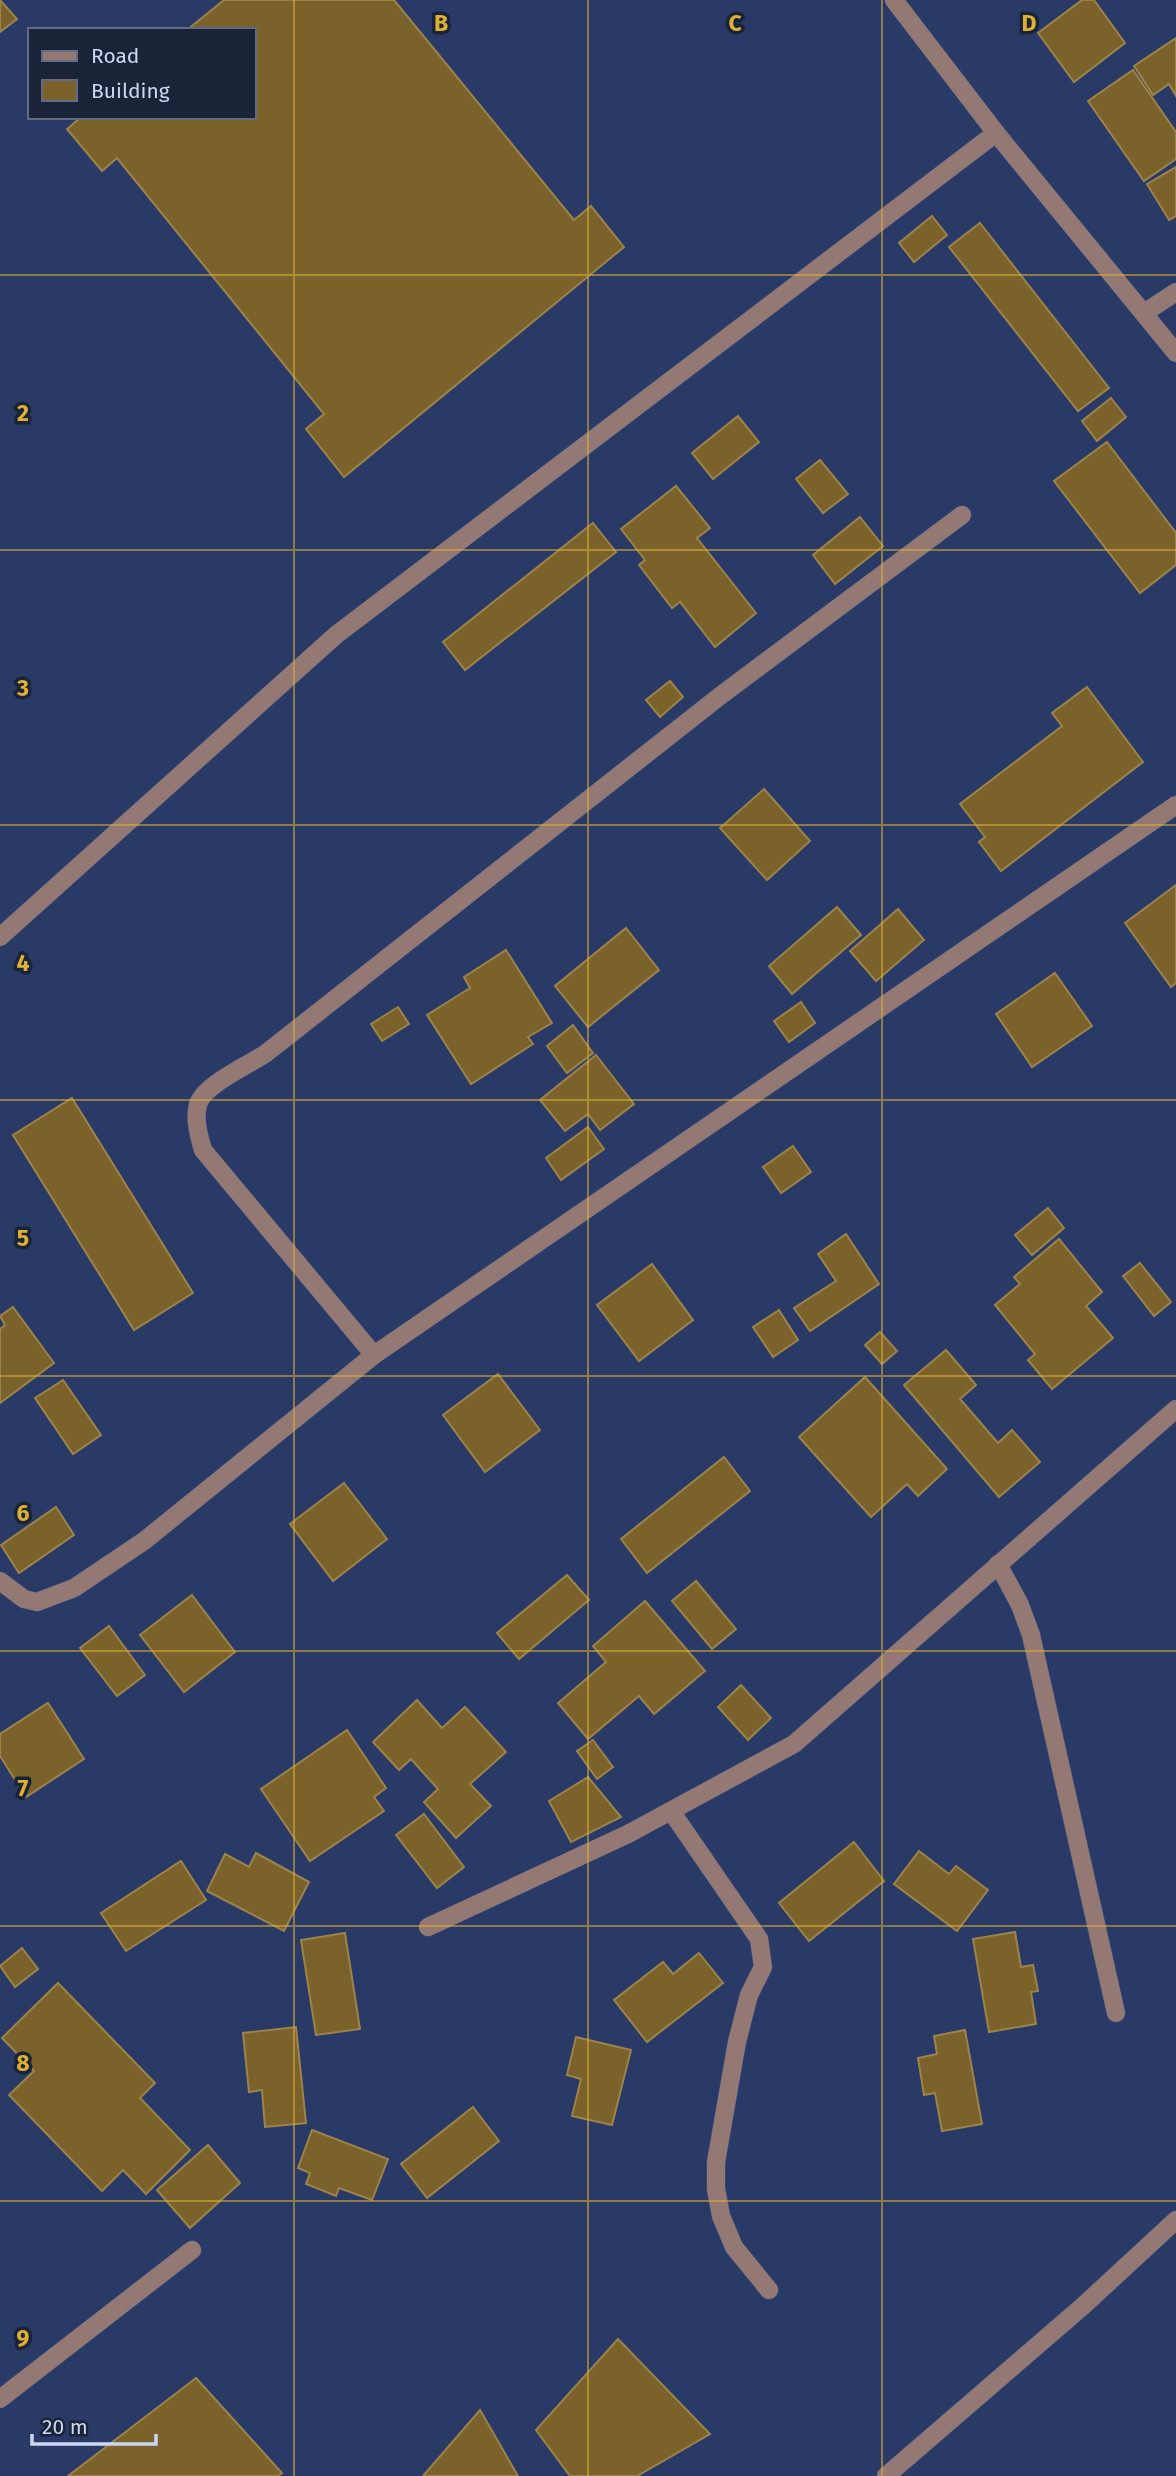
<svg xmlns="http://www.w3.org/2000/svg" width="1176" height="2476" font-family="'Fira Sans',sans-serif">
<style>
.building{fill:#7a622a;stroke:#9c834c;stroke-width:2}
.lines{fill:none;stroke-linecap:round;stroke-linejoin:round}
.minor-casing{stroke:#46567f;stroke-width:19}
.minor{stroke:#947874;stroke-width:18}
.grid{fill:none;stroke:#e0b034;stroke-width:2;stroke-opacity:0.55}
.grid-label{font-size:23px;text-anchor:middle;font-weight:bold;fill:#e0b034;stroke:#1a2337;stroke-width:7;stroke-linejoin:round;paint-order:stroke}
</style>
<rect width="100%" height="100%" fill="#293a66"/>
<g class="building">
<polygon points="0,0 17,19 0,32"/>
<polygon points="224,0 394,0 574,220 591,206 624,247 344,477 306,429 324,414 117,158 102,171 67,129 81,117 254,117 254,30 187,30"/>
<polygon points="1082,0 1094,0 1125,43 1074,82 1038,33"/>
<polygon points="1176,38 1176,96 1169,84 1153,95 1134,66"/>
<polygon points="1133,70 1176,132 1176,159 1144,181 1088,101"/>
<polygon points="1176,167 1176,216 1169,220 1147,184"/>
<polygon points="932,216 947,235 914,262 899,243"/>
<polygon points="980,223 1109,388 1078,411 949,247"/>
<polygon points="1111,398 1126,417 1097,441 1082,421"/>
<polygon points="738,416 759,442 713,479 692,453"/>
<polygon points="1107,442 1176,533 1176,565 1140,593 1054,481"/>
<polygon points="820,460 848,494 823,513 796,479"/>
<polygon points="676,486 710,528 697,538 756,613 715,647 680,602 672,608 639,565 645,560 621,529"/>
<polygon points="860,517 883,546 835,584 813,555"/>
<polygon points="593,523 616,552 465,670 443,642"/>
<polygon points="670,681 683,697 660,717 646,700"/>
<polygon points="1087,687 1143,762 1001,871 979,842 985,837 960,804 1062,726 1052,713"/>
<polygon points="764,789 810,841 767,880 720,828"/>
<polygon points="1176,885 1176,983 1171,987 1125,923"/>
<polygon points="837,907 861,935 792,994 769,966"/>
<polygon points="898,909 924,940 876,981 850,951"/>
<polygon points="626,928 659,970 588,1027 555,986"/>
<polygon points="506,950 552,1023 528,1037 533,1044 471,1084 427,1015 470,988 464,977"/>
<polygon points="1055,973 1092,1026 1032,1067 996,1014"/>
<polygon points="801,1002 815,1023 789,1042 774,1021"/>
<polygon points="398,1007 409,1024 382,1041 371,1024"/>
<polygon points="573,1025 593,1053 567,1073 547,1046"/>
<polygon points="596,1055 634,1104 600,1130 588,1114 565,1131 540,1100"/>
<polygon points="72,1098 193,1293 134,1330 13,1135"/>
<polygon points="588,1127 604,1149 561,1180 546,1158"/>
<polygon points="793,1146 811,1172 781,1193 763,1167"/>
<polygon points="1048,1208 1064,1228 1032,1255 1015,1235"/>
<polygon points="846,1234 879,1284 810,1331 794,1308 836,1281 818,1254"/>
<polygon points="1059,1239 1102,1292 1086,1306 1113,1338 1052,1389 1028,1360 1035,1354 995,1305 1020,1284 1014,1277"/>
<polygon points="1140,1263 1171,1302 1154,1316 1123,1276"/>
<polygon points="652,1264 693,1320 639,1361 597,1305"/>
<polygon points="13,1307 54,1363 0,1403 0,1329 5,1325 0,1316"/>
<polygon points="779,1310 798,1340 773,1357 753,1327"/>
<polygon points="880,1332 897,1351 882,1364 865,1345"/>
<polygon points="946,1350 976,1385 960,1399 998,1443 1012,1430 1040,1462 999,1497 904,1385"/>
<polygon points="498,1374 540,1430 485,1472 443,1415"/>
<polygon points="865,1377 947,1469 918,1496 907,1484 871,1517 799,1437"/>
<polygon points="63,1380 101,1435 73,1454 35,1398"/>
<polygon points="724,1457 750,1491 647,1573 621,1539"/>
<polygon points="344,1483 387,1539 333,1581 290,1524"/>
<polygon points="56,1507 74,1535 19,1573 1,1545"/>
<polygon points="567,1575 589,1600 519,1659 497,1633"/>
<polygon points="696,1581 736,1629 712,1649 672,1601"/>
<polygon points="192,1595 235,1652 184,1692 140,1635"/>
<polygon points="645,1601 705,1671 654,1714 639,1696 588,1739 558,1703 606,1662 593,1646"/>
<polygon points="109,1626 145,1675 117,1696 80,1648"/>
<polygon points="741,1685 771,1718 748,1740 718,1707"/>
<polygon points="417,1700 442,1728 465,1707 506,1752 470,1784 491,1806 456,1838 424,1802 438,1789 411,1759 399,1770 373,1742"/>
<polygon points="48,1703 84,1759 26,1797 0,1756 0,1734"/>
<polygon points="347,1730 386,1788 374,1797 384,1811 310,1861 261,1789"/>
<polygon points="593,1740 613,1767 597,1779 577,1751"/>
<polygon points="588,1777 621,1817 571,1842 549,1801"/>
<polygon points="424,1814 464,1867 437,1888 396,1835"/>
<polygon points="854,1842 884,1881 809,1941 779,1903"/>
<polygon points="919,1851 949,1874 956,1866 988,1890 957,1931 894,1884"/>
<polygon points="256,1853 309,1882 284,1931 207,1891 225,1854 249,1867"/>
<polygon points="181,1861 206,1900 126,1951 101,1913"/>
<polygon points="1015,1932 1021,1967 1033,1965 1038,1991 1031,1992 1036,2024 989,2032 973,1939"/>
<polygon points="345,1933 360,2029 316,2035 301,1940"/>
<polygon points="22,1948 38,1969 15,1987 0,1966"/>
<polygon points="699,1953 723,1983 647,2042 614,2000 663,1962 673,1974"/>
<polygon points="58,1983 155,2083 140,2098 190,2150 146,2194 123,2170 102,2191 9,2095 34,2071 2,2038"/>
<polygon points="296,2027 306,2123 265,2127 262,2090 249,2092 243,2033"/>
<polygon points="965,2030 982,2124 942,2131 935,2093 924,2095 918,2058 937,2054 934,2036"/>
<polygon points="576,2037 631,2050 612,2125 572,2116 581,2079 567,2075"/>
<polygon points="473,2107 499,2141 427,2198 401,2164"/>
<polygon points="312,2130 388,2159 372,2200 339,2188 336,2196 306,2184 310,2173 298,2168"/>
<polygon points="208,2145 240,2183 190,2228 157,2190"/>
<polygon points="618,2339 710,2434 637,2476 570,2476 536,2430"/>
<polygon points="196,2378 282,2473 278,2476 68,2476"/>
<polygon points="480,2410 518,2476 423,2476"/>
</g>
<g class="lines">
<g class="minor-casing">
<g id="minor">
<polyline points="894,0 996,133 1176,353"/>
<polyline points="1144,313 1176,292"/>
<polyline points="0,937 336,635 996,133"/>
<path d="M374 1355 203 1150C199 1136 194 1119 198 1105 202 1086 248 1065 265 1054L720 696 962 515"/>
<polyline points="998,1564 1020,1605 1031,1635 1116,2013"/>
<polyline points="0,1581 24,1599 37,1602 74,1588 144,1541 374,1355 1176,805"/>
<polyline points="671,1811 759,1939 763,1967 749,1995 737,2042 716,2162 716,2189 721,2216 734,2247 769,2290"/>
<polyline points="428,1927 628,1834 794,1744 1176,1409"/>
<polyline points="0,2399 192,2250"/>
<polyline points="886,2476 1083,2306 1176,2220"/>
</g>
</g>
<use href="#minor" class="minor"/>
</g>
<path class="grid" d="M294 0V2476M588 0V2476M882 0V2476M0 275H1176M0 550H1176M0 825H1176M0 1100H1176M0 1376H1176M0 1651H1176M0 1926H1176M0 2201H1176"/>
<g class="grid-label">
<text x="441" y="31">B</text>
<text x="735" y="31">C</text>
<text x="1029" y="31">D</text>
<text x="23" y="421">2</text>
<text x="23" y="696">3</text>
<text x="23" y="971">4</text>
<text x="23" y="1246">5</text>
<text x="23" y="1521">6</text>
<text x="23" y="1796">7</text>
<text x="23" y="2071">8</text>
<text x="23" y="2346">9</text>
</g>
<rect x="28" y="28" width="228" height="91" fill="#1a2337" stroke="#616b82" stroke-width="2"/>
<rect x="42" y="51" width="35" height="10" fill="#947874" stroke="#616b82" stroke-width="2"/>
<text x="91" y="63" font-size="21" fill="#ccd8f3">Road</text>
<rect x="42" y="80" width="35" height="21" fill="#7a622a" stroke="#616b82" stroke-width="2"/>
<text x="91" y="98" font-size="21" fill="#ccd8f3">Building</text>
<path d="M32 2434v10h124v-10" fill="none" stroke="#ccd8f3" stroke-width="3.5"/>
<text x="42" y="2434" font-size="21" fill="#ccd8f3" stroke="#1a2337" stroke-width="5" paint-order="stroke">20 m</text>
</svg>
